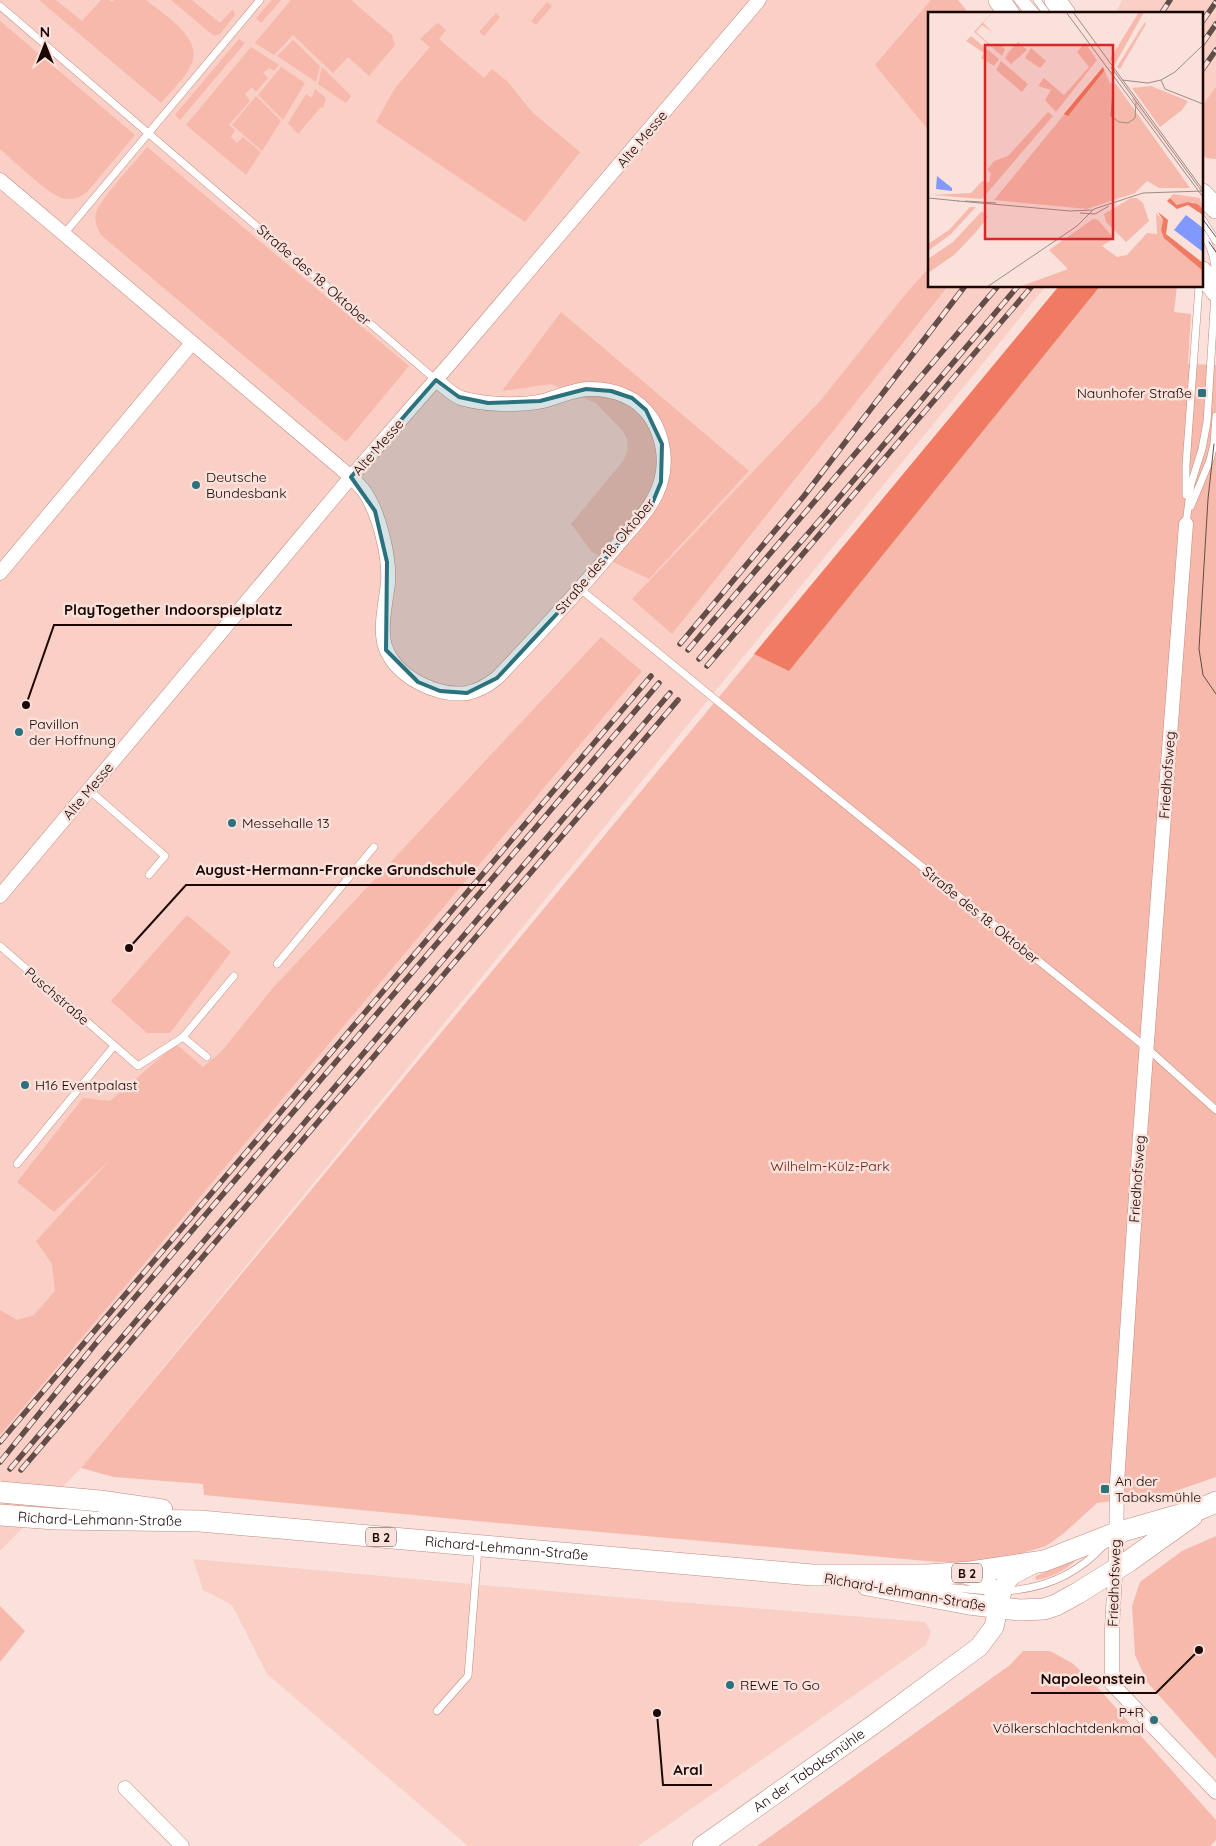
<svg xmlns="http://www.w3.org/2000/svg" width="1216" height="1846" font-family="Quicksand,sans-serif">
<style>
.built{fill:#facfc6}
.green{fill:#f6b9ac}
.forest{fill:#f17a62}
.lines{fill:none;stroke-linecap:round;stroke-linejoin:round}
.lane-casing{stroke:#c48a7e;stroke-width:8}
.street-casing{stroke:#c48a7e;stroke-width:15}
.secondary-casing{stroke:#c48a7e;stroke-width:20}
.primary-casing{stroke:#c48a7e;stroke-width:22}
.lane{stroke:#fff;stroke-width:7}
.street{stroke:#fff;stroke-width:14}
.secondary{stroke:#fff;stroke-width:19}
.primary{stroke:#fff;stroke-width:21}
.tram{stroke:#634d49;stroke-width:1}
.rail-casing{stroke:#634d49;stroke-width:5.5}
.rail{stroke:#fae1db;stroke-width:4;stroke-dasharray:11;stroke-linecap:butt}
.lane-bridge-casing{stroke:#c48a7e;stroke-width:8;stroke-linecap:butt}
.primary-bridge-casing{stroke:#c48a7e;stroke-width:22;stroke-linecap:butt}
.lane-bridge{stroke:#fff;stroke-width:7}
.primary-bridge{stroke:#fff;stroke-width:21}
.marked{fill:#2b717e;fill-opacity:0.2;stroke:#2b717e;stroke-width:4;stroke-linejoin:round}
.poi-dot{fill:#2b717e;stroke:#fae1db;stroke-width:2}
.labels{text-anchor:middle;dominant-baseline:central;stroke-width:5;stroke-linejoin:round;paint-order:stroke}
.shield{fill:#fae1db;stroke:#5e4844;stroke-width:1}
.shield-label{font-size:12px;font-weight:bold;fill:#1b0704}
.street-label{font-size:14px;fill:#1b0704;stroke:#fae1db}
.poi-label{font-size:14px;fill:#1b0704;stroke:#fae1db;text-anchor:start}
.park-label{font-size:14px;fill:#6c2114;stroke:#fae1db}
.inset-road{fill:none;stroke:#a18a85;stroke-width:1}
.view{fill:#d62828;fill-opacity:0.15;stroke:#d62828;stroke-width:2.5}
.inset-edge{fill:none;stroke:#1b0704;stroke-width:2.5}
.leader{fill:none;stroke:#1b0704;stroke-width:2}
.callout-dot{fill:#1b0704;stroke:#fae1db;stroke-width:2}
.callout-label{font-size:15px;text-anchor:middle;font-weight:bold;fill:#1b0704;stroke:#fae1db;stroke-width:5;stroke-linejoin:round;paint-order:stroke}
</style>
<rect width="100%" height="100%" fill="#fae1db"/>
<g class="built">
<polygon points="0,0 958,0 969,14 930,14 930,286 1046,286 81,1468 0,1551"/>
<polygon points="1122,0 1216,0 1216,87 1202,106 1202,14 1115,14"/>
<polygon points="193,1559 615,1597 925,1622 931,1632 926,1645 638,1846 468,1846 267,1674 232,1605 203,1590"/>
</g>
<g class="green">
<path d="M39 0H56L82 21 101 0H109L112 2 114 0H146C165 16 208 40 189 69 182 81 170 92 161 103Z"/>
<polygon points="171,0 192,0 220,23 233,9 235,15 220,34 214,36"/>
<polygon points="272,0 281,0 261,23 256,18"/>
<polygon points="291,0 351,0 392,35 395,45 369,76 348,57 333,73 293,35 274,55 255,43"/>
<polygon points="931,0 958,0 969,14 930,14 930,132 875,65"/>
<polygon points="547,2 552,6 536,25 531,21"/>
<polygon points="496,13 500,17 484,36 479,32"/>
<path d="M0 21 135 135 87 192C79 198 71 201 62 198 48 194 13 160 0 149Z"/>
<polygon points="438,23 446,30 439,39 484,78 492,69 508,82 532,112 580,152 525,222 376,122 395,88 430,47 420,39 436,24"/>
<polygon points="239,39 245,43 180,120 175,115"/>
<polygon points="293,40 320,66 316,82 277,56"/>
<polygon points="251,47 279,65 274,71 269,68 263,73 268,78 256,92 252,87 245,94 250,101 229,125 235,130 231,137 237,143 243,137 261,152 246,175 186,125"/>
<polygon points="281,67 305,83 283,120 258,95"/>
<polygon points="322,67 351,96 346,103 318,84"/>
<polygon points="1216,87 1216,159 1206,158 1202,154 1202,106"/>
<polygon points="315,89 326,98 323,108 321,107 298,134 288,123 306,94 312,98"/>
<polygon points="256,96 281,121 262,151 232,125"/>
<path d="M147 147 409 366 346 442 101 235C97 228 94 221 96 213 99 200 137 160 147 147Z"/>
<polygon points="930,267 930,286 948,286 672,634 632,599 821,400 909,290"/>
<polygon points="1059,286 1177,286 1174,312 1191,314 1188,364 1216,365 1216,1477 1167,1494 1097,1503 1063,1534 1046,1546 1016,1555 971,1562 938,1562 465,1520 204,1495 203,1484 114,1477 81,1468"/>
<polygon points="561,312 749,471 649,579 592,552 571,524 623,461 628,450 627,439 622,430 596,403 551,384 502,391"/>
<polygon points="601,637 642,671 0,1435 0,1310 17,1320 34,1315 55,1291 52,1264 36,1241 110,1160 54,1212 17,1182 83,1098 110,1101 176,1044 203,1067 221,1052 272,989"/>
<polygon points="187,915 231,952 170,1033 147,1033 111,1001"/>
<polygon points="1216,1536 1216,1759 1147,1682 1135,1655 1132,1606 1140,1582 1182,1551"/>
<path d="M1076 1560C1067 1570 1049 1578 1037 1580L1035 1578 1036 1576 1063 1564Z"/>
<polygon points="0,1606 25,1631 0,1662"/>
<polygon points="1023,1651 1050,1651 1072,1663 1091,1680 1216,1820 1216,1840 1210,1846 757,1846 1010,1665"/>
</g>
<polygon class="forest" points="1059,286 1100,286 789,671 754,654"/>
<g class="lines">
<g class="lane-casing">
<g id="lane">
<polyline points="1018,0 1029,14"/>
<polyline points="1025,0 1037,14"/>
<polyline points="1037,0 1047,14"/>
<polyline points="0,6 436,380"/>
<polyline points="1202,219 1216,241"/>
<path d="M1202 233C1213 248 1215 262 1216 280"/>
<polyline points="64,234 260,0"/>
<polyline points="1186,495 1186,465 1199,286"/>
<polyline points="1191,506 1210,460 1214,444 1216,416"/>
<polyline points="1186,524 1191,484 1202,449 1207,422 1215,293"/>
<polyline points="580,589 616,618"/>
<polyline points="744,723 1148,1049 1216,1110"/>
<polyline points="89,790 165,856 149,875"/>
<polyline points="0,946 138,1066 183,1037 234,976"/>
<polyline points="277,964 374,847"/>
<polyline points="183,1037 207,1057"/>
<polyline points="17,1164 114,1046"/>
<polyline points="922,1585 988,1591"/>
<path d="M1004 1591C1044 1589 1077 1575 1104 1545"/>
<polyline points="437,1711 468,1676 478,1549"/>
</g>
</g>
<g class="street-casing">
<g id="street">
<path d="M0 180 351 477C356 482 360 486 364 491 379 512 390 557 388 583 386 602 378 633 387 651 399 678 438 697 467 693 478 691 488 685 497 678 539 634 580 590 619 543 635 524 655 505 661 481 667 461 663 437 652 419 638 397 613 388 587 389 573 390 557 397 543 401 520 406 483 405 461 398 452 395 443 385 436 380"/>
<polyline points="1186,524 1140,1135 1117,1483 1116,1558 1112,1628 1112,1684 1216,1792"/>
<polyline points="0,573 192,343"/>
<polyline points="0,896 351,477 453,360 759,0"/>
<polyline points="125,1788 182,1846"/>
</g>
</g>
<g class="secondary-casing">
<g id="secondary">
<path d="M958 1573C976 1575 1000 1587 999 1608"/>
<path id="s1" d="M702 1846 877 1722 979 1647 994 1627 1002 1591 1006 1582 1012 1575 1033 1564"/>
</g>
</g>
<g class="primary-casing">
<g id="primary">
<polyline points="999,0 1009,14"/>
<polyline points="1055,0 1065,14"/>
<polyline points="1202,194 1216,208"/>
<polyline points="1202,272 1216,291"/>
<polyline points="100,1501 162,1510"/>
<path id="s2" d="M0 1515 55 1519 200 1521 812 1575H927L971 1572 1044 1561 1116 1533 1200 1509 1216 1502"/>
<polyline points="867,1585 969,1604 1019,1610 1044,1609 1056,1605 1078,1593 1129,1561 1192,1516"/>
</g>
</g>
<use href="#lane" class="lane"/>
<use href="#street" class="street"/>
<use href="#secondary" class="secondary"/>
<use href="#primary" class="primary"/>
<g class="tram">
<polyline points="1202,218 1216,237"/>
<polyline points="1209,242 1216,252"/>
<polyline points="1214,444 1208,499 1199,649 1203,675 1216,694"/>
</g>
<g class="rail-casing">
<g id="rail">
<polyline points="1161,14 1170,0"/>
<polyline points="1202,22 1216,2"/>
<polyline points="1202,44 1216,24"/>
<polyline points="1202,70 1216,50"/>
<polyline points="680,644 804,496 965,286"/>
<polyline points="688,650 998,286"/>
<polyline points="699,659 825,514 1018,286"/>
<polyline points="707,666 1032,286"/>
<polyline points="0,1442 651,676"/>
<polyline points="0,1462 97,1342 659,683"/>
<polyline points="10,1469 670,693"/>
<polyline points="21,1470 678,700"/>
</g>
</g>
<use href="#rail" class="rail"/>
<g class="lane-bridge-casing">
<polyline id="lane-bridge" points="616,618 744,723"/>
</g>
<g class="primary-bridge-casing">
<polyline id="primary-bridge" points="0,1492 100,1501"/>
</g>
<use href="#lane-bridge" class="lane-bridge"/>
<use href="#primary-bridge" class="primary-bridge"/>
</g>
<path class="marked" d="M436 380 459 397 488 403 540 401 586 389 611 391 632 398 646 410 662 444 661 482 652 504 580 589 497 678 467 693 440 691 418 682 386 650 387 562 375 511 351 477Z"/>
<g class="poi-dot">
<rect x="1197" y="388" width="10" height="10" rx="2.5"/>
<circle cx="196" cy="485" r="5"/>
<circle cx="19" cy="732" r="5"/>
<circle cx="232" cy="823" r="5"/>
<circle cx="25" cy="1085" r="5"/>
<rect x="1100" y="1484" width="10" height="10" rx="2.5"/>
<circle cx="730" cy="1685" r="5"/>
<circle cx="1154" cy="1720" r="5"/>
</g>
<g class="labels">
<g class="shield">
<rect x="366" y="1527.5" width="30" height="19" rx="4"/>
<rect x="952" y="1563.5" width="30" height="19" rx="4"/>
</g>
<g class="shield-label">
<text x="381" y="1537">B 2</text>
<text x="967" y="1573">B 2</text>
</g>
<g class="street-label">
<text transform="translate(642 139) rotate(-50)">Alte Messe</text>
<text transform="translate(314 275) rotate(41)">Straße des 18. Oktober</text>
<text transform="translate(378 447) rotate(-49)">Alte Messe</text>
<text transform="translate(605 556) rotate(-50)">Straße des 18. Oktober</text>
<text transform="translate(1167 775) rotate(-86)">Friedhofsweg</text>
<text transform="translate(88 791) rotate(-50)">Alte Messe</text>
<text transform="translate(981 915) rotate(39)">Straße des 18. Oktober</text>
<text transform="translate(57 996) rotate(41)">Puschstraße</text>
<text transform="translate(1137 1179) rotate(-86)">Friedhofsweg</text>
<text stroke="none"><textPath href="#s2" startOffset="100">Richard-Lehmann-Straße</textPath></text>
<text stroke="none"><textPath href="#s2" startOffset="508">Richard-Lehmann-Straße</textPath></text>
<text transform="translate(1114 1583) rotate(-88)">Friedhofsweg</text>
<text transform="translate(905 1592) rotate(10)">Richard-Lehmann-Straße</text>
<text stroke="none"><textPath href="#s1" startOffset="131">An der Tabaksmühle</textPath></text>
</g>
<g class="poi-label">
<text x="1192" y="393" text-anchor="end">Naunhofer Straße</text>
<text x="206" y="477">Deutsche<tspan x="206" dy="16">Bundesbank</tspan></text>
<text x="29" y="724">Pavillon<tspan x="29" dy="16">der Hoffnung</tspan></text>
<text x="242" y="823">Messehalle 13</text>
<text x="35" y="1085">H16 Eventpalast</text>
<text x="1115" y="1481">An der<tspan x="1115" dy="16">Tabaksmühle</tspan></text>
<text x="740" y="1685">REWE To Go</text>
<text x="1144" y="1712" text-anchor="end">P+R<tspan x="1144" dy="16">Völkerschlachtdenkmal</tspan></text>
</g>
<g class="park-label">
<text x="830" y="1166">Wilhelm-Külz-Park</text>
</g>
</g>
<g transform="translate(928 12)">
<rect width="275" height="275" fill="#fae1db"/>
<path d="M64 0 55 11 66 21 54 13 48 20 65 35 71 32 77 37 74 44 46 20ZM211 0H216L187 52 182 47ZM217 10 218 12 192 57 189 55 192 50ZM43 24 71 47 66 54 53 46 56 41 38 29ZM90 30 99 38 83 52 77 46 82 40 76 45ZM157 31 169 48 128 100 117 88 123 78 110 74 116 66 136 83 161 55 149 40ZM103 36 118 49 112 56 97 46ZM73 49 100 72 94 80 68 58ZM175 55 182 71 188 72 262 176H231L219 169 207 181 159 197 66 188ZM223 74 260 89 254 98 232 115 204 76ZM206 85 213 97 271 175 204 87ZM120 100 125 104 54 187 4 183 43 181 54 169 61 171 63 161 59 158 66 149 80 144ZM245 182 272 186 275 197 264 190 249 193 242 186ZM203 186H209L215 191 221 209 198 230 178 210 176 202ZM42 195H48L23 222 0 239V232L21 218ZM54 199 60 205 48 220 26 243 0 261V247L25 230ZM228 201 235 208 233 218 238 227 275 259V275H91L140 257 121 238 165 207 170 208 186 226 174 234 189 245 199 243 219 221 229 222Z" fill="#f6b9ac"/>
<path d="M175 55 176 59 140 104 136 102ZM242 186 249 193 260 190 269 192 275 197V203L260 193 249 197 239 189ZM230 200 240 208 238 222 275 251V259L236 226 233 218 235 208Z" fill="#f17a62"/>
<path d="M9 164 24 176V179L8 177ZM258 203 275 216V240L246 218Z" fill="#8198fe"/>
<path class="inset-road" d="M138 0 275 185M145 0 275 178M183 55 275 181M194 68 220 71 233 68 247 60 275 33M233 68 237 77 275 92M185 80 183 104 191 110 200 111 207 106 208 90M0 186 31 189M30 189 142 199 165 198M37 189 68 191M152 201 167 202 181 194M59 275 149 214 166 197 215 181 275 179"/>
<path class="view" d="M57 33H185V227H57Z"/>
<rect width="275" height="275" class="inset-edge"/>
</g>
<path class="leader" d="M26 705L54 625H292M129 948L186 885H486M1199 1650L1156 1693H1031M657 1713L663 1785H712"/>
<g class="callout-dot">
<circle cx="26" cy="705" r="5"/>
<circle cx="129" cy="948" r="5"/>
<circle cx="1199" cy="1650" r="5"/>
<circle cx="657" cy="1713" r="5"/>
</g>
<g class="callout-label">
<text x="173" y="615">PlayTogether Indoorspielplatz</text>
<text x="336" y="875">August-Hermann-Francke Grundschule</text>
<text x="1093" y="1684">Napoleonstein</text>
<text x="688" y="1775">Aral</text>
</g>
<g transform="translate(45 45)" stroke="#fae1db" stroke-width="4" paint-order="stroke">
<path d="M0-4L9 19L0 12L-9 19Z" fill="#1b0704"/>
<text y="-8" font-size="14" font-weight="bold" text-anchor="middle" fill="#1b0704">N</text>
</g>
</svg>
